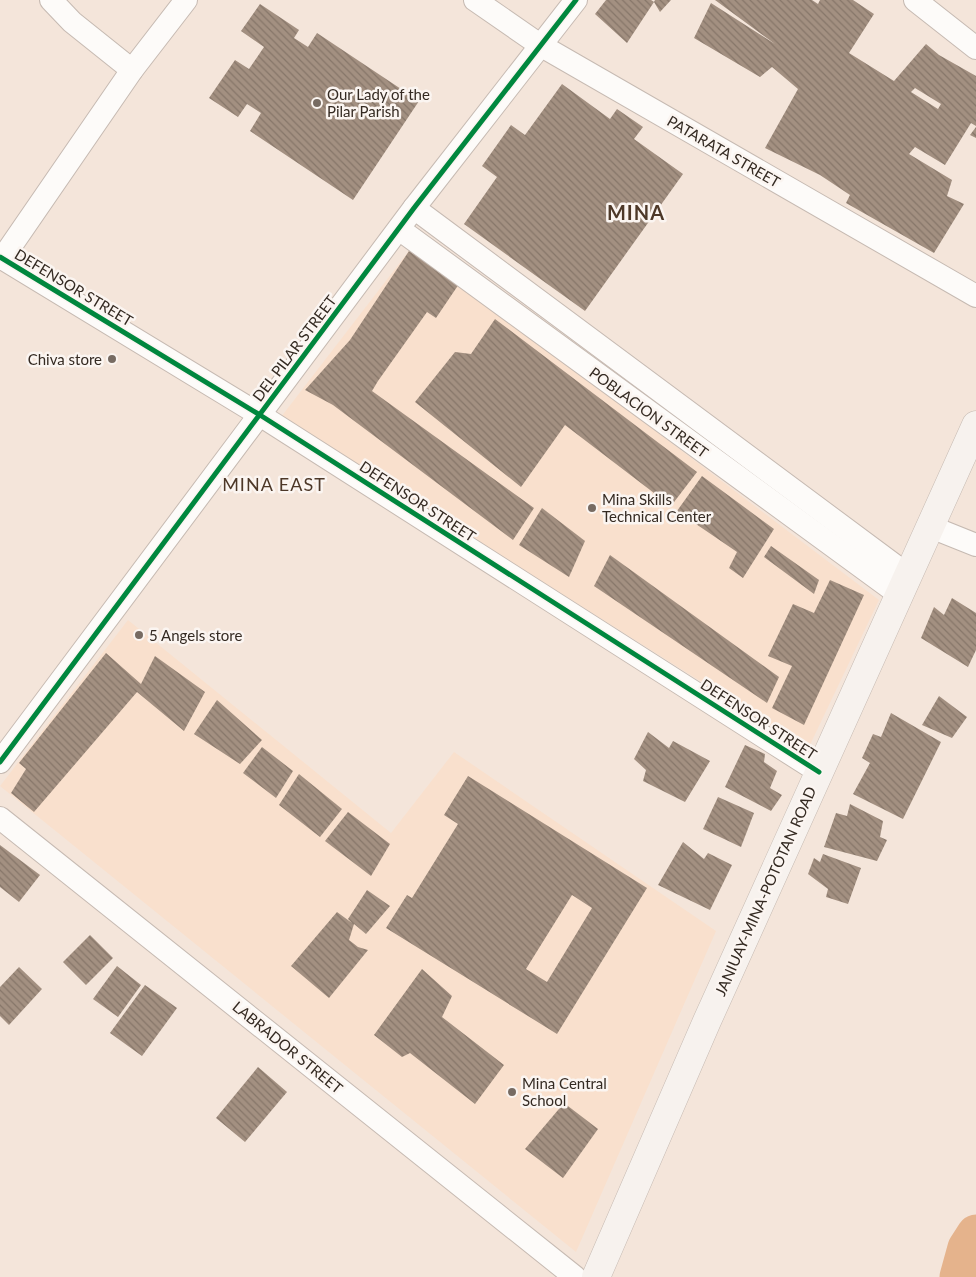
<svg xmlns="http://www.w3.org/2000/svg" width="976" height="1277" font-family="Lato,sans-serif">
<style>
.built{fill:#f9e0cd}
.lines{fill:none;stroke-linecap:round;stroke-linejoin:round}
.river{stroke:#e5b38c;stroke-width:39}
.building{fill:url(#building-back-hatch);fill-rule:evenodd}
.minor-casing{stroke:#c6bab2;stroke-width:24}
.secondary-casing{stroke:#c6bab2;stroke-width:29}
.minor{stroke:#fdfbf9;stroke-width:22}
.secondary{stroke:#f7f2ee;stroke-width:28}
.cycleway-casing{stroke:#fbf5f1;stroke-width:8}
.cycleway{stroke:#00873e;stroke-width:5}
.poi-dot{fill:#776b62;stroke:#fbf5f1;stroke-width:2}
.labels{text-anchor:middle;dominant-baseline:central;stroke-width:5;stroke-linejoin:round;paint-order:stroke}
.poi-label{font-size:15px;fill:#342a22;stroke:#fbf5f1;text-anchor:start}
.street-label{font-size:15px;fill:#342a22;stroke:#fbf5f1}
.quarter-label{font-size:18px;letter-spacing:1px;fill:#4d3828;stroke:#fbf5f1}
.district-label{font-size:20px;font-weight:bold;letter-spacing:1px;fill:#4d3828;stroke:#fbf5f1}
</style>
<defs>
<pattern id="building-back-hatch" width="6" height="6" patternUnits="userSpaceOnUse" patternTransform="scale(1.25)"><rect width="6" height="6" fill="#a39081"/><path d="M-1 5l2 2M0 0l6 6M5-1l2 2" fill="none" stroke="#867669"/></pattern>
</defs>
<rect width="100%" height="100%" fill="#f4e5da"/>
<g class="built">
<polygon points="412,247 879,600 808,749 281,417"/>
<polygon points="128,620 391,833 454,752 716,931 576,1252 0,786"/>
</g>
<g class="lines">
<polyline class="river" points="959,1277 967,1248 976,1234"/>
</g>
<g class="building">
<polygon points="606,0 651,0 654,2 655,0 671,0 660,12 654,2 627,43 595,14"/>
<path d="M715 0H812L818 4 820 0H853L874 14 849 53 894 81 926 44 939 55 976 76V126L971 123 945 165 915 147 909 154 952 180 947 196 964 204 934 253 846 203 850 195 820 175 765 148 798 89 772 67 760 77 694 38 711 3 775 44ZM915 88 941 104 938 109 911 92Z"/>
<polygon points="260,4 299,30 294,38 308,47 317,33 419,101 353,200 250,131 261,113 247,104 238,117 209,98 235,60 249,69 264,47 241,31"/>
<polygon points="562,84 610,119 617,109 643,127 634,139 683,174 585,311 464,224 497,177 482,166 511,125 525,135"/>
<polygon points="976,127 976,138 970,135"/>
<polygon points="409,251 459,284 436,318 427,312 378,381 372,391 534,508 513,540 333,405 305,390 350,340"/>
<polygon points="495,319 697,472 671,506 565,425 521,487 415,402 455,352 471,354"/>
<polygon points="702,476 774,529 743,578 729,568 737,552 677,511"/>
<polygon points="542,508 585,541 569,577 519,545"/>
<polygon points="771,546 819,580 814,594 764,557"/>
<polygon points="610,555 779,677 767,703 594,586"/>
<polygon points="830,580 864,595 804,725 772,708 792,666 768,656 793,604 814,613"/>
<polygon points="952,598 976,613 976,650 968,667 921,638 934,607 944,615"/>
<polygon points="106,653 141,684 155,656 205,692 184,731 137,692 34,812 11,793 26,769 19,763"/>
<polygon points="939,696 967,717 952,738 922,725"/>
<polygon points="217,700 262,740 240,764 194,734"/>
<polygon points="891,713 941,742 903,819 853,794 870,763 862,758 873,734 881,737"/>
<polygon points="648,732 669,748 673,741 710,761 685,802 643,781 646,770 634,759"/>
<polygon points="745,745 765,754 764,762 777,771 770,788 782,795 771,811 725,787"/>
<polygon points="262,747 293,771 276,798 243,773"/>
<polygon points="299,774 342,809 320,837 279,805"/>
<path d="M468 776 647 888 557 1034 386 928 407 895 412 898 458 824 444 815ZM572 895 592 908 547 982 526 969Z"/>
<polygon points="718,797 754,813 741,847 703,829"/>
<polygon points="850,804 883,821 880,837 887,840 877,861 824,847 836,813 847,816"/>
<polygon points="348,812 390,844 371,876 325,841"/>
<polygon points="683,842 704,859 708,853 732,865 710,910 658,885"/>
<polygon points="0,845 40,875 19,902 0,887"/>
<polygon points="823,854 861,868 848,904 826,897 828,889 808,874 814,858 820,862"/>
<polygon points="367,890 390,906 366,934 354,924 349,940 358,947 368,950 329,998 291,966 337,912 352,923 348,919"/>
<polygon points="90,935 113,958 86,985 63,962"/>
<polygon points="117,966 141,985 118,1017 93,999"/>
<polygon points="19,967 42,989 9,1025 0,1016 0,987"/>
<polygon points="422,969 452,996 442,1017 504,1065 475,1104 410,1053 402,1057 374,1035"/>
<polygon points="145,985 177,1008 142,1056 110,1033"/>
<polygon points="258,1067 287,1092 245,1142 216,1118"/>
<polygon points="564,1103 598,1129 563,1178 525,1149"/>
</g>
<g class="lines">
<g class="minor-casing">
<g id="minor">
<polyline points="51,0 72,22 132,70"/>
<polyline points="475,0 540,45 976,296"/>
<polyline points="915,0 976,48"/>
<polyline points="414,208 909,576"/>
<polyline points="399,229 900,595"/>
<polyline points="0,257 260,415 819,772"/>
<polyline points="2,259 132,70 186,0"/>
<polyline points="931,527 976,545"/>
<polyline points="0,762 414,208 576,0"/>
<polyline points="0,818 575,1277"/>
</g>
</g>
<g class="secondary-casing">
<polyline id="secondary" points="596,1277 707,1021 976,425"/>
</g>
<use href="#minor" class="minor"/>
<use href="#secondary" class="secondary"/>
<g class="cycleway-casing">
<g id="cycleway">
<polyline points="0,257 260,415 819,772"/>
<polyline points="0,762 414,208 576,0"/>
</g>
</g>
<use href="#cycleway" class="cycleway"/>
</g>
<g class="poi-dot">
<circle cx="317" cy="103" r="5"/>
<circle cx="112" cy="359" r="5"/>
<circle cx="592" cy="508" r="5"/>
<circle cx="139" cy="635" r="5"/>
<circle cx="512" cy="1092" r="5"/>
</g>
<g class="labels">
<g class="poi-label">
<text x="327" y="94">Our Lady of the<tspan x="327" dy="17">Pilar Parish</tspan></text>
<text x="102" y="359" text-anchor="end">Chiva store</text>
<text x="602" y="499">Mina Skills<tspan x="602" dy="17">Technical Center</tspan></text>
<text x="149" y="635">5 Angels store</text>
<text x="522" y="1083">Mina Central<tspan x="522" dy="17">School</tspan></text>
</g>
<g class="street-label">
<text transform="translate(724 151) rotate(30)">PATARATA STREET</text>
<text transform="translate(74 287) rotate(31)">DEFENSOR STREET</text>
<text transform="translate(294 348) rotate(-53)">DEL PILAR STREET</text>
<text transform="translate(649 412) rotate(36)">POBLACION STREET</text>
<text transform="translate(418 501) rotate(33)">DEFENSOR STREET</text>
<text transform="translate(759 719) rotate(33)">DEFENSOR STREET</text>
<text transform="translate(765 891) rotate(-66)">JANIUAY-MINA-POTOTAN ROAD</text>
<text transform="translate(288 1047) rotate(39)">LABRADOR STREET</text>
</g>
<g class="quarter-label">
<text x="274" y="484">MINA EAST</text>
</g>
<g class="district-label">
<text x="636" y="212">MINA</text>
</g>
</g>
</svg>
